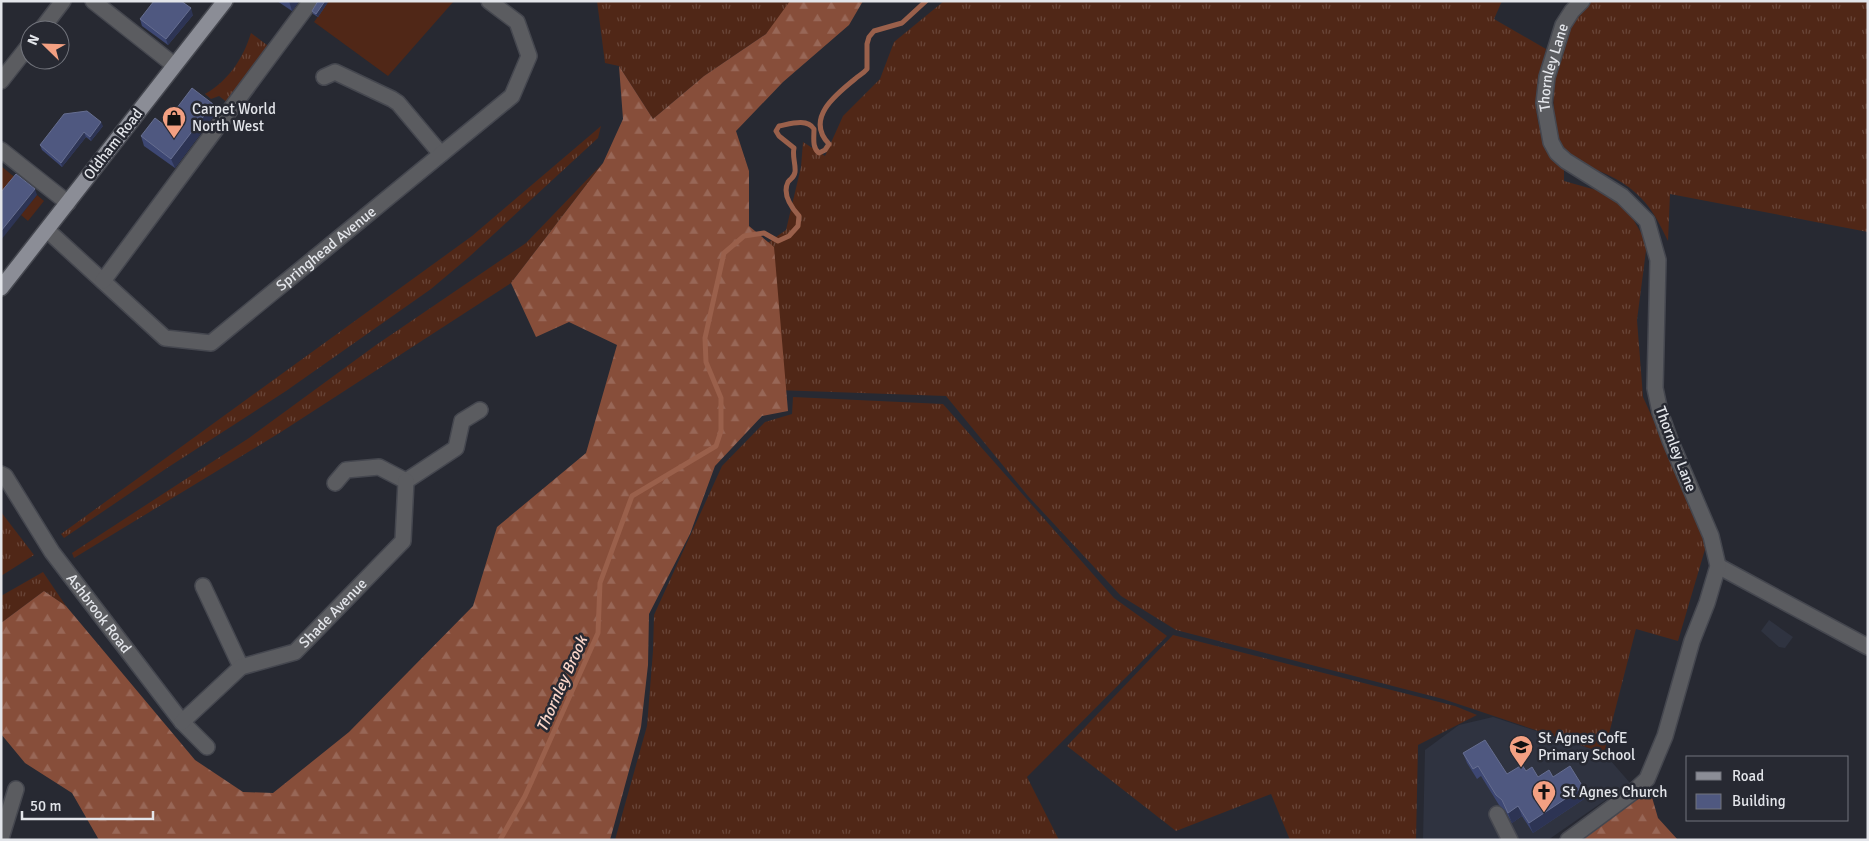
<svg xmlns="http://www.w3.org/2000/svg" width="1869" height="841" font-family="Signika,sans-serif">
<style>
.built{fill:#2f3340}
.grass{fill:url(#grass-tufts)}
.forest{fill:url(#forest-firs)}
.garden{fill:#502717}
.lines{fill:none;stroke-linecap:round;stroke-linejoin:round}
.stream{stroke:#9a604b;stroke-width:5}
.minor-casing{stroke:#45474f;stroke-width:18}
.major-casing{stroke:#45474f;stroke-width:18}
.minor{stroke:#5b5c60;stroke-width:15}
.major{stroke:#8b8d96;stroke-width:15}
.wall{fill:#3d4773}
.shaded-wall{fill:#2d3454}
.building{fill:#4f5880;stroke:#666e90}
.labels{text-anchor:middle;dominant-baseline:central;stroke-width:5;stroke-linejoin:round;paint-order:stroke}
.street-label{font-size:15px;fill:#e3e5ea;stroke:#272932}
.poi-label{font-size:15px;fill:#e3e5ea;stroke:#272932;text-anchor:start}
.water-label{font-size:16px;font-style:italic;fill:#fbd6c9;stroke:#272932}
</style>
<defs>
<pattern id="grass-tufts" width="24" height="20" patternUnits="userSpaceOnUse" patternTransform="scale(1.25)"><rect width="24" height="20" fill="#502717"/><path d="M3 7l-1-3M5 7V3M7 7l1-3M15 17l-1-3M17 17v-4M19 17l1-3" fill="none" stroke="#694639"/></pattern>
<pattern id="forest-firs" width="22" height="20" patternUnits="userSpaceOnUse" patternTransform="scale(1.25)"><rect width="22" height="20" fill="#874e3a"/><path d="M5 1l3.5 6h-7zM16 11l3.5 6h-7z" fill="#986757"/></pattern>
</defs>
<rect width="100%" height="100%" fill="#272932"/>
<g class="built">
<polygon points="1769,620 1793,637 1785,648 1779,647 1761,631"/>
<polygon points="1493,717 1604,753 1630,783 1548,840 1423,840 1425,750 1459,725"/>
</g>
<g class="grass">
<polygon points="597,1 797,1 766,34 704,76 653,119 619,66 605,63"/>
<path d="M944 1H1502L1494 19 1546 49C1543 65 1537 83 1536 99 1535 123 1546 155 1564 170V181L1596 190 1626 207 1647 243 1637 320 1643 397 1684 487 1706 546 1678 641 1636 629 1604 753 1443 699 1176 630 1121 596 1028 496 946 396 746 389 743 260 786 230 801 167 803 142 825 156 843 116 880 79 894 42Z"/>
<path d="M1588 1H1868V232L1670 194 1668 241C1653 209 1641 191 1608 175 1594 168 1579 164 1568 153 1545 130 1553 55 1566 27 1570 18 1581 9 1588 1Z"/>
<path d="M251 33 271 48 228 103 219 96 211 99 205 94C228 81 243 59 251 33Z"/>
<polygon points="601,126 598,138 469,257 431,289 286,391 167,468 64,538 61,534 472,236"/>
<polygon points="603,163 511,283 281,432 74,558 72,553 249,438 376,345 526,243"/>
<polygon points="793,397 943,404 1114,598 1167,636 1027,777 1059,840 615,840 647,726 653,651 654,615 722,466 765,422 792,414"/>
<polygon points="1,512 34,555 1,576"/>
<polygon points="43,572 66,606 44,591 1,623 1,596"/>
<polygon points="1173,635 1455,706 1477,715 1418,745 1416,840 1290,840 1271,794 1176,831 1067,746"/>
</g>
<g class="forest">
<polygon points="790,1 863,1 849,25 783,82 736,131 749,171 749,226 774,247 788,411 762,416 715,466 690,534 649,614 648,665 641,727 610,840 99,840 72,793 25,763 1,734 1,623 44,591 66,606 195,760 243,792 273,793 349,732 473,606 497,527 586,453 617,345 569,322 536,337 511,283 603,163 623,119 619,66 653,119 704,76 766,34"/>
<polygon points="1649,787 1658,818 1678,840 1579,840"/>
</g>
<g class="garden">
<polygon points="329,1 454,1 388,76 314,22"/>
<polygon points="1,166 18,180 1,200"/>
<polygon points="37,195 44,201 28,221 21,215"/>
</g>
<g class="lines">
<path class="stream" d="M500 840 525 796 598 633 600 583 632 496 716 446 721 431V398L706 362 705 338 724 253 744 236 764 233 778 241 789 236 798 226 799 216C791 207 782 194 788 182 791 178 794 178 795 172 796 164 792 157 794 148L779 136 776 131 779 126C790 124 807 118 814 129 814 138 812 148 819 153L825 150 829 144C805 119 835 95 855 79 859 75 863 74 867 69V44L869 37 874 31 902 23 926 1"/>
<g class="minor-casing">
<g id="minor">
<polyline points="93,1 174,65"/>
<polyline points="41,30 63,1"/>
<polyline points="324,77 335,72 392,99 398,103 441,154"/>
<polyline points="1,81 30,44"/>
<polyline points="1,150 68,203"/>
<path id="s1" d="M47 230 165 338 211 343 512 96 529 56 517 22 489 1"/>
<polyline points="103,281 311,1"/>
<path id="s2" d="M1 474 5 476 52 552 182 722 207 747"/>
<polyline points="406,481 456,448 462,421 480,410"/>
<polyline points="335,483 346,470 379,467 406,481"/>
<polyline points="1718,566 1868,647"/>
<polyline points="203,586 241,667"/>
<path id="s3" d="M182 722 241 667 295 652 403 541 406 481"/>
<polyline points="1497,814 1510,840"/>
<polyline points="1,838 16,789"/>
<path id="s4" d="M1568 840 1633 792 1647 779 1665 736 1692 641 1707 603 1718 566 1711 536 1670 440 1660 412 1655 388 1658 260 1647 221 1622 196 1566 161 1557 153 1551 142 1544 103 1547 77 1563 25 1572 11 1582 1"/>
</g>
</g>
<g class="major-casing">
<polyline id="major" points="1,288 225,1"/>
</g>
<use href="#minor" class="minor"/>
<use href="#major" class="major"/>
</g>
<g class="wall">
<polygon points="277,1 299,1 292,11"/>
<polygon points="328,2 318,17 313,14 312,11"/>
<polygon points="193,15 168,45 142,26 140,19"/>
<polygon points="216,113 175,168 144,146 141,136 164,125"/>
<polygon points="103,126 91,141 86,137 62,167 42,150 40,145"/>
<polygon points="1463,753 1507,774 1526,771 1538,777 1553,777 1583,787 1587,797 1533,833 1522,816 1512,823 1505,810 1499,805 1481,776 1477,779 1467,763"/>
</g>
<g class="shaded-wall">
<polygon points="289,1 299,1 292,11"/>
<polygon points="325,1 328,2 318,17 316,14"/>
<polygon points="191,8 193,15 168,45 166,39"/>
<polygon points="213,104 216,113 175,168 171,159"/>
<polygon points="101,122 103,126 91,141 90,137"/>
<polygon points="84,132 86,137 62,167 61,163"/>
<polygon points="35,189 37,195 1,240 1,231"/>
<polygon points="1583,787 1587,797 1533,833 1529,823"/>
<polygon points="1518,806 1522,816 1512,823 1508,813"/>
</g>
<g class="building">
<polygon points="154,1 181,1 191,8 166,39 140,19"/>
<polygon points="318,1 325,1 316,14 312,11"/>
<polygon points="192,88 213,104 171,159 141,136 155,118 164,125"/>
<polygon points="87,111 101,122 90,137 84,132 61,163 40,145 64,114"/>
<polygon points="16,174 35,189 1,231 1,192"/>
<polygon points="1485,740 1507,774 1522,765 1526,771 1532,767 1538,777 1549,770 1553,777 1570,766 1583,787 1529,823 1518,806 1508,813 1502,800 1496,795 1478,766 1473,769 1463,753"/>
</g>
<defs>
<g id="shop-pin" transform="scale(1.25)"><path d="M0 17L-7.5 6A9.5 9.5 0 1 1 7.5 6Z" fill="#f3a082" stroke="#272932"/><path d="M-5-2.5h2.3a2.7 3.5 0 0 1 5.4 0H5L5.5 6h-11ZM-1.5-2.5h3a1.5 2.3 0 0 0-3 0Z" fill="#111"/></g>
<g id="school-pin" transform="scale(1.25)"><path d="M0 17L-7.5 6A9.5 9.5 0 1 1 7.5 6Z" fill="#f3a082" stroke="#272932"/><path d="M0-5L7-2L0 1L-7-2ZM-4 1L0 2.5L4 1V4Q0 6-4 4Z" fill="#111"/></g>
<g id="church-pin" transform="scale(1.25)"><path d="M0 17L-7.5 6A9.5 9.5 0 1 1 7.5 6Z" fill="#f3a082" stroke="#272932"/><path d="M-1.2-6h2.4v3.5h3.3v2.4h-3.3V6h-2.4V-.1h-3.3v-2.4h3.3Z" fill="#111"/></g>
</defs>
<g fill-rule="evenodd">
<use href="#shop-pin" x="174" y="118"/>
<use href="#school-pin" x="1521" y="747"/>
<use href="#church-pin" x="1544" y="792"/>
</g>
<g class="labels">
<g class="street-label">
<text stroke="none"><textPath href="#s4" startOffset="885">Thornley Lane</textPath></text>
<text transform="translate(113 144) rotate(-52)">Oldham Road</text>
<text stroke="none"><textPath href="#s1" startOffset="355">Springhead Avenue</textPath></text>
<text transform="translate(1676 449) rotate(69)">Thornley Lane</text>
<text stroke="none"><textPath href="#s3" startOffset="191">Shade Avenue</textPath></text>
<text stroke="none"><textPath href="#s2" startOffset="171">Ashbrook Road</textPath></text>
</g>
<g class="poi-label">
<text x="192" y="109">Carpet World<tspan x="192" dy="17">North West</tspan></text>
<text x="1538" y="738">St Agnes CofE<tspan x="1538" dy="17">Primary School</tspan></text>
<text x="1562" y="792">St Agnes Church</text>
</g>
<g class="water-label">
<text transform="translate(562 684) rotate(-66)">Thornley Brook</text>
</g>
</g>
<rect width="1869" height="841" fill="none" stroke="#e3e5ea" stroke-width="5"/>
<rect x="1686" y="756" width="162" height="65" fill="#272932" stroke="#72747c"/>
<rect x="1696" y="772" width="25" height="8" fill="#8b8d96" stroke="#72747c"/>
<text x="1732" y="781" font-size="15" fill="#e3e5ea">Road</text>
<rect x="1696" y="794" width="25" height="15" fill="#4f5880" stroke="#72747c"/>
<text x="1732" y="806" font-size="15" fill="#e3e5ea">Building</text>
<g transform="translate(45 45) rotate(293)"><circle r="24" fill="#272932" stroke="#72747c"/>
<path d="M0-4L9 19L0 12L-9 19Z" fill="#f3a082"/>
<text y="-8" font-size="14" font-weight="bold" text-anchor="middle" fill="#e3e5ea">N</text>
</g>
<path d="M22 811v8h131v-8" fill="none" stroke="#e3e5ea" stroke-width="2.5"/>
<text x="30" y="811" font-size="15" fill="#e3e5ea" stroke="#272932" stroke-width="4" paint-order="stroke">50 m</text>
</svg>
